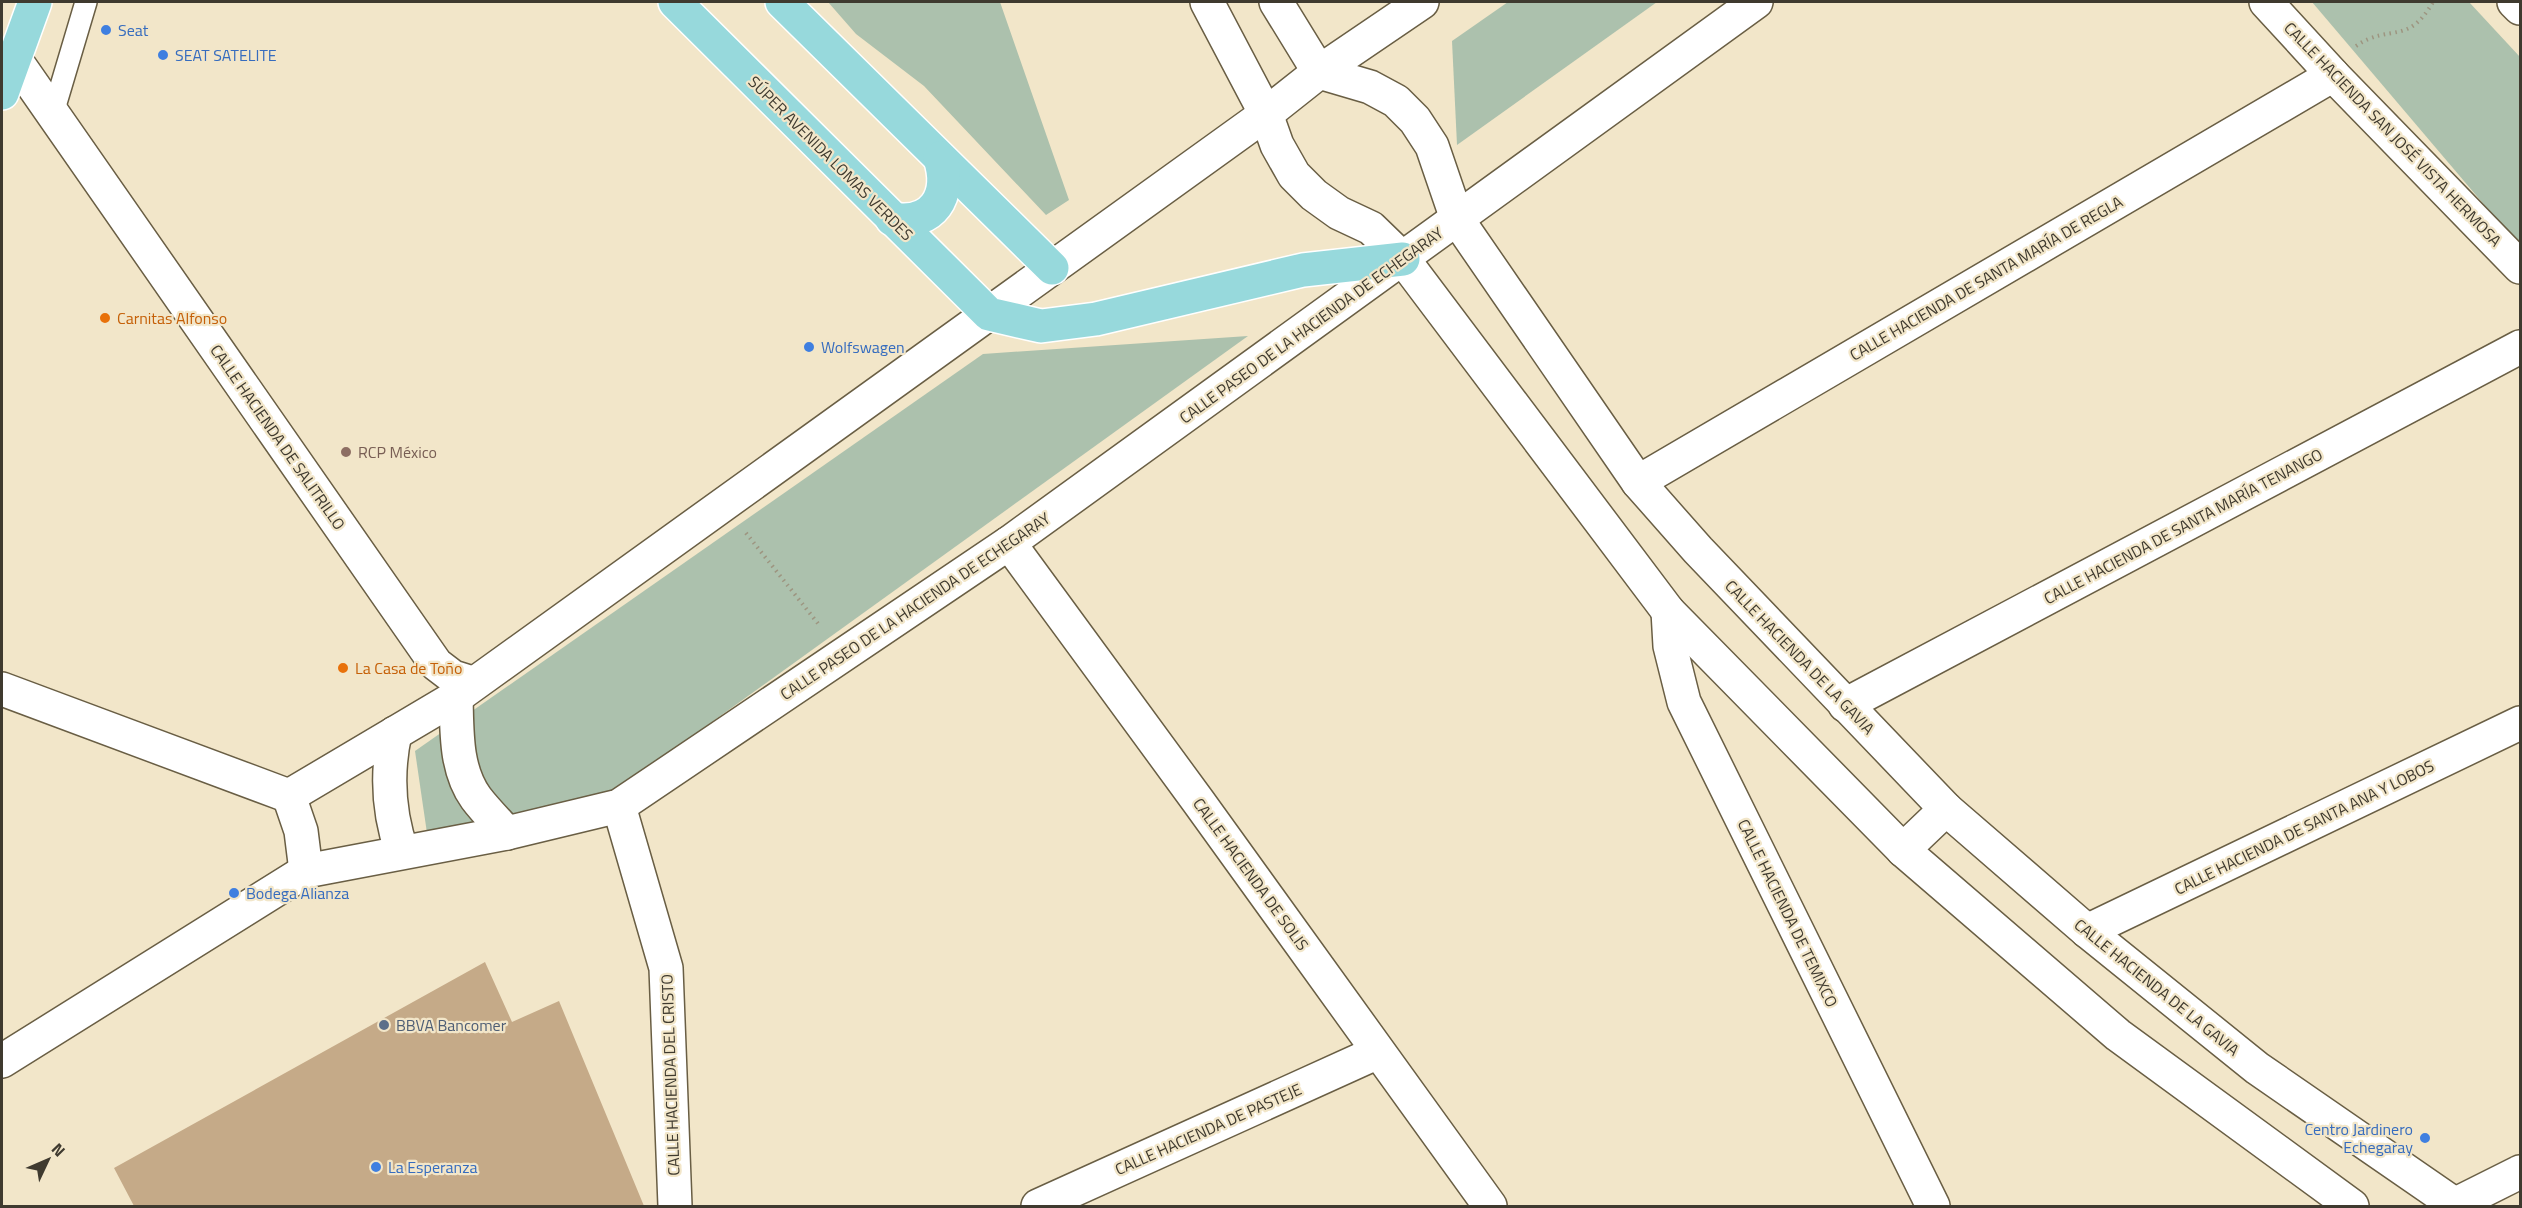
<svg xmlns="http://www.w3.org/2000/svg" width="2522" height="1208" font-family="'Titillium Web',sans-serif">
<style>
.green{fill:#acc1ad}
.building{fill:#c5aa88}
.lines{fill:none;stroke-linecap:round;stroke-linejoin:round}
.service-casing{stroke:#695e44;stroke-width:24}
.minor-casing{stroke:#695e44;stroke-width:36}
.tertiary-casing{stroke:#695e44;stroke-width:36}
.secondary-casing{stroke:#695e44;stroke-width:36}
.primary-casing{stroke:#fff;stroke-width:36}
.path{stroke:#9d9580;stroke-width:4;stroke-dasharray:1.5 4.5;stroke-linecap:butt}
.service{stroke:#fff;stroke-width:21}
.minor{stroke:#fff;stroke-width:33}
.tertiary{stroke:#fff;stroke-width:33}
.secondary{stroke:#fff;stroke-width:33}
.primary{stroke:#97d9dc;stroke-width:33}
.shop-dot{fill:#3f7fe0;stroke:#f2e6c9;stroke-width:2}
.food-dot{fill:#e8710a;stroke:#f2e6c9;stroke-width:2}
.education-dot{fill:#8d6e63;stroke:#f2e6c9;stroke-width:2}
.service-dot{fill:#5c6f8a;stroke:#f2e6c9;stroke-width:2}
.labels{text-anchor:middle;dominant-baseline:central;stroke-width:4.5;stroke-linejoin:round;paint-order:stroke}
.shop-label{font-size:16px;fill:#366cbe;stroke:#f2e6c9;text-anchor:start}
.street-label{font-size:16px;fill:#3f3a2f;stroke:#f2e6c9}
.food-label{font-size:16px;fill:#c56008;stroke:#f2e6c9;text-anchor:start}
.education-label{font-size:16px;fill:#785e54;stroke:#f2e6c9;text-anchor:start}
.service-label{font-size:16px;fill:#4e5e75;stroke:#f2e6c9;text-anchor:start}
</style>
<rect width="100%" height="100%" fill="#f2e6c9"/>
<g class="green">
<polygon points="828,2 1000,2 1069,200 1046,215 924,86 856,34"/>
<polygon points="1508,2 1657,2 1457,145 1452,41"/>
<polygon points="2312,2 2469,2 2520,57 2520,247"/>
<polygon points="1248,336 598,804 428,840 415,751 983,354"/>
</g>
<polygon class="building" points="485,962 512,1022 559,1001 644,1206 134,1206 114,1168"/>
<g class="lines">
<g class="service-casing">
<polyline id="service" points="53,113 86,2"/>
</g>
<g class="minor-casing">
<g id="minor">
<polyline points="2266,2 2333,75 2520,267"/>
<polyline points="2514,2 2520,8"/>
<polyline points="14,58 436,664 453,677 472,683"/>
<polyline points="1638,482 2333,75"/>
<polyline points="1009,543 1198,801 1490,1206"/>
<polyline points="1668,611 1670,646 1684,702 1933,1206"/>
<polyline points="1845,705 2520,347"/>
<polyline points="619,806 666,968 675,1206"/>
<polyline points="2087,931 2520,723"/>
<polyline points="2454,1205 2520,1172"/>
<polyline points="1038,1206 1378,1052"/>
</g>
</g>
<g class="tertiary-casing">
<polyline id="tertiary" points="1903,850 1946,809"/>
</g>
<g class="secondary-casing">
<g id="secondary">
<polyline points="1207,2 1266,114 1277,145 1294,175 1314,195 1339,213 1371,228 1403,259 1668,611 1903,850 2118,1035 2352,1206"/>
<polyline points="1276,2 1319,72 1370,87 1396,101 1415,120 1432,146 1457,219 1638,482 1698,550 1946,809 2087,931 2257,1068 2457,1206"/>
<polyline points="2,689 289,796"/>
<path d="M456 697C457 730 455 769 476 798 485 810 497 822 507 833"/>
<path d="M395 733C386 774 388 812 402 852"/>
<polyline points="289,796 456,697 1266,114 1319,72 1422,2"/>
<polyline points="289,796 301,831 306,871"/>
<polyline points="2,1061 306,871 507,833 619,806 1009,543 1756,2"/>
</g>
</g>
<g class="primary-casing">
<g id="primary">
<polyline points="675,2 989,314 1041,326 1096,319 1303,270 1403,259"/>
<polyline points="782,2 1052,268"/>
<polyline points="2,93 35,2"/>
<path d="M892 219C933 226 952 196 940 158"/>
</g>
</g>
<g class="path">
<path d="M2356 46C2390 23 2408 46 2433 2"/>
<polyline points="746,533 820,626"/>
</g>
<use href="#service" class="service"/>
<use href="#minor" class="minor"/>
<use href="#tertiary" class="tertiary"/>
<use href="#secondary" class="secondary"/>
<use href="#primary" class="primary"/>
</g>
<g class="shop-dot">
<circle cx="106" cy="30" r="6"/>
<circle cx="163" cy="55" r="6"/>
<circle cx="809" cy="347" r="6"/>
<circle cx="234" cy="893" r="6"/>
<circle cx="2425" cy="1138" r="6"/>
<circle cx="376" cy="1167" r="6"/>
</g>
<g class="food-dot">
<circle cx="105" cy="318" r="6"/>
<circle cx="343" cy="668" r="6"/>
</g>
<circle class="education-dot" cx="346" cy="452" r="6"/>
<circle class="service-dot" cx="384" cy="1025" r="6"/>
<g class="labels">
<g class="shop-label">
<text x="118" y="30">Seat</text>
<text x="175" y="55">SEAT SATELITE</text>
<text x="821" y="347">Wolfswagen</text>
<text x="246" y="893">Bodega Alianza</text>
<text x="2413" y="1129" text-anchor="end">Centro Jardinero<tspan x="2413" dy="18">Echegaray</tspan></text>
<text x="388" y="1167">La Esperanza</text>
</g>
<g class="street-label">
<text transform="translate(2393 134) rotate(46)">CALLE HACIENDA SAN JOSÉ VISTA HERMOSA</text>
<text transform="translate(831 158) rotate(45)">SÚPER AVENIDA LOMAS VERDES</text>
<text transform="translate(1986 278) rotate(-30)">CALLE HACIENDA DE SANTA MARÍA DE REGLA</text>
<text transform="translate(1311 325) rotate(-36)">CALLE PASEO DE LA HACIENDA DE ECHEGARAY</text>
<text transform="translate(278 437) rotate(55)">CALLE HACIENDA DE SALITRILLO</text>
<text transform="translate(2183 526) rotate(-28)">CALLE HACIENDA DE SANTA MARÍA TENANGO</text>
<text transform="translate(915 606) rotate(-34)">CALLE PASEO DE LA HACIENDA DE ECHEGARAY</text>
<text transform="translate(1800 657) rotate(46)">CALLE HACIENDA DE LA GAVIA</text>
<text transform="translate(2304 827) rotate(-26)">CALLE HACIENDA DE SANTA ANA Y LOBOS</text>
<text transform="translate(1251 874) rotate(54)">CALLE HACIENDA DE SOLIS</text>
<text transform="translate(1788 913) rotate(64)">CALLE HACIENDA DE TEMIXCO</text>
<text transform="translate(2157 987) rotate(39)">CALLE HACIENDA DE LA GAVIA</text>
<text transform="translate(670 1075) rotate(-92)">CALLE HACIENDA DEL CRISTO</text>
<text transform="translate(1208 1129) rotate(-24)">CALLE HACIENDA DE PASTEJE</text>
</g>
<g class="food-label">
<text x="117" y="318">Carnitas Alfonso</text>
<text x="355" y="668">La Casa de Toño</text>
</g>
<g class="education-label">
<text x="358" y="452">RCP México</text>
</g>
<g class="service-label">
<text x="396" y="1025">BBVA Bancomer</text>
</g>
</g>
<rect width="2522" height="1208" fill="none" stroke="#3f3a2f" stroke-width="6"/>
<g transform="translate(48 1160) rotate(46)" stroke="#f2e6c9" stroke-width="4.5" paint-order="stroke">
<path d="M0-4.5L10 22L0 15L-10 22Z" fill="#3f3a2f"/>
<text y="-9" font-size="16" font-weight="bold" text-anchor="middle" fill="#3f3a2f">N</text>
</g>
</svg>
